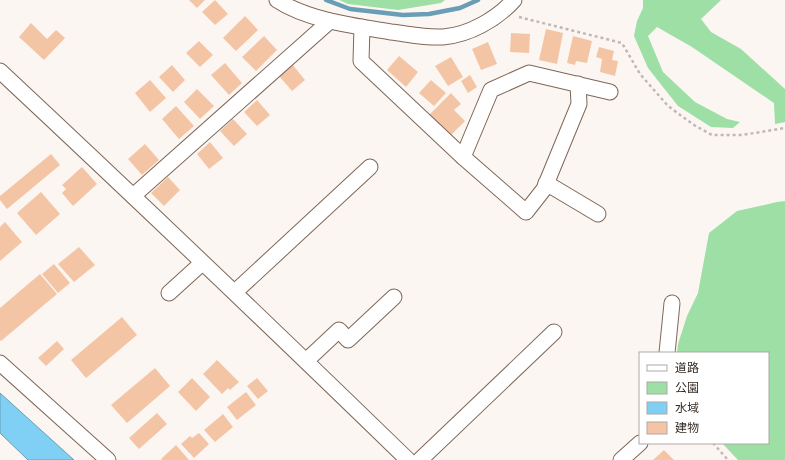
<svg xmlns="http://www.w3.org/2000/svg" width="785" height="460" font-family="Helvetica,'Noto Sans JP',sans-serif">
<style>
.green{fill:#9ddfa5}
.water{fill:#80cff4;stroke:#6a9eb6}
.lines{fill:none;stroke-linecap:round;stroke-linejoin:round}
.stream{stroke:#6a9eb6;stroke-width:4.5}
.building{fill:#f4c5a4}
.minor-casing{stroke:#7e6757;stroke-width:17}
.path{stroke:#c0b8b4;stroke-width:2.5;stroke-dasharray:3 3;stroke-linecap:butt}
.minor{stroke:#fff;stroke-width:15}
</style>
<rect width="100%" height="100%" fill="#fcf6f3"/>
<g class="green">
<polygon points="339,0 445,0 441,3 398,10 348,4"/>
<polygon points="643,0 721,0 719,2 701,19 711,32 741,49 785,89 785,122 775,124 774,103 692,47 657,27 648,36 663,72 695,102 727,119 740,122 733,128 711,127 678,106 648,68 634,36 637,21 643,8"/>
<polygon points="785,201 785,460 738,460 722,443 768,443 768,353 677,353 678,344 687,316 698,293 709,233 737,211 777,202"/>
</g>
<polygon class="water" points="0,393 74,460 28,460 0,433"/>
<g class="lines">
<polyline class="stream" points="326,0 350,9 403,15 429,14 460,8 478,0"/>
</g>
<g class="building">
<polygon points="189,0 205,0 197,8"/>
<polygon points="215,0 228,14 215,25 202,12"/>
<polygon points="245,16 258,30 236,51 223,38"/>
<polygon points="31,23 47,39 56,30 65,38 44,60 19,37"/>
<polygon points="546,29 563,33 557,64 539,60"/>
<polygon points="511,33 530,34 529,53 510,52"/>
<polygon points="264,36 277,50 256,71 242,57"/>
<polygon points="573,36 592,41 587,63 576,61 575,65 567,63"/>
<polygon points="199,41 213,55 200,67 186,53"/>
<polygon points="488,42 497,64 481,70 472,49"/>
<polygon points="599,47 614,51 612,60 618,61 615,76 600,72 602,59 596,57"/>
<polygon points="399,56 418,72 406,87 387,70"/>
<polygon points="451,57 463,77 448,86 435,66"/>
<polygon points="225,63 242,83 229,95 211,75"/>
<polygon points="292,64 305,80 292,91 279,76"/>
<polygon points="172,65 185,80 173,92 159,77"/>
<polygon points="470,75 477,87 468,93 461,81"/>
<polygon points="150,80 166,98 150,112 135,93"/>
<polygon points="431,80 446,93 434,106 419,93"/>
<polygon points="197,89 214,106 200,119 184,102"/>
<polygon points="451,93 461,104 454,110 465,121 450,136 429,115"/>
<polygon points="257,100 270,115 257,126 244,112"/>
<polygon points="176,106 194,126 179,139 162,119"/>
<polygon points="233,119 247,134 234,146 220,131"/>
<polygon points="210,142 223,158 209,169 197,154"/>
<polygon points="145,144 159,160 142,175 128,159"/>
<polygon points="51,154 60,165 7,209 0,200 0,196"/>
<polygon points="82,167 97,184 73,206 62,193 66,189 62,185"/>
<polygon points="168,177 180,190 164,206 151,193"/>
<polygon points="41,192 60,214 36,235 17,213"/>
<polygon points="5,222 22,242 0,261 0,227"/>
<polygon points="79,247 95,265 74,282 58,264"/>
<polygon points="54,264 70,283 58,293 42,274"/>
<polygon points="40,274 57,294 1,341 0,340 0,308"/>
<polygon points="122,317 137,335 86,378 71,360"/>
<polygon points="57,341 64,349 46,366 38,358"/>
<polygon points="217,360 239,382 230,390 228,388 222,394 203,374"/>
<polygon points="155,368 170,386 127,423 111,405"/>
<polygon points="192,378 210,397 196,411 178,392"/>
<polygon points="257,378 268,391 258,399 247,386"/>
<polygon points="246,392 256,405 237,420 227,407"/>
<polygon points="157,413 167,424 139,449 129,438"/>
<polygon points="223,414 233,427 215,442 204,430"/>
<polygon points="199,433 209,444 194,458 181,444 190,436 192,438"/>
<polygon points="176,445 189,460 162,460 161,459"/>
<polygon points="664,450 674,460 653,460"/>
</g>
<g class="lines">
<g class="minor-casing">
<g id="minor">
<path d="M277 0C307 20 355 26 391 32 408 34 425 38 443 37 469 35 497 19 514 0"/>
<polyline points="362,27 361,61 463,157 526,212 544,189 579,104 578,84"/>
<path d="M0 71C137 199 273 329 408 460"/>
<polyline points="463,157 491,90 529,73 610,92"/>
<polyline points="546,183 598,214"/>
<polyline points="133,196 330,21"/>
<polyline points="235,292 370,167"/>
<polyline points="169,293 202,263"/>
<polyline points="667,353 672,303"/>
<polyline points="306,361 339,330 348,340 394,297"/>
<polyline points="0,363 108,460"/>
<polyline points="420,460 554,332"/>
<polyline points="621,460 640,443"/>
</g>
</g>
<g class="path">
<polyline points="519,17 622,43 640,74 668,106 694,125 712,135 742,135 785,128"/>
<polyline points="713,443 728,460"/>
</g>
<use href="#minor" class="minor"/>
</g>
<rect x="639" y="352" width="130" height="92" fill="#ffffff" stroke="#aeaaa7"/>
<rect x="647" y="365" width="20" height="6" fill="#ffffff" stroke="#aeaaa7"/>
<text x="675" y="372" font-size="12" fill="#352b24">道路</text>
<rect x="647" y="382" width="20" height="12" fill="#9ddfa5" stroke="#aeaaa7"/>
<text x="675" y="392" font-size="12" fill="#352b24">公園</text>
<rect x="647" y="402" width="20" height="12" fill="#80cff4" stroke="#aeaaa7"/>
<text x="675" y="412" font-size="12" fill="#352b24">水域</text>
<rect x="647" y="422" width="20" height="12" fill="#f4c5a4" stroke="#aeaaa7"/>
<text x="675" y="432" font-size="12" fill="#352b24">建物</text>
</svg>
